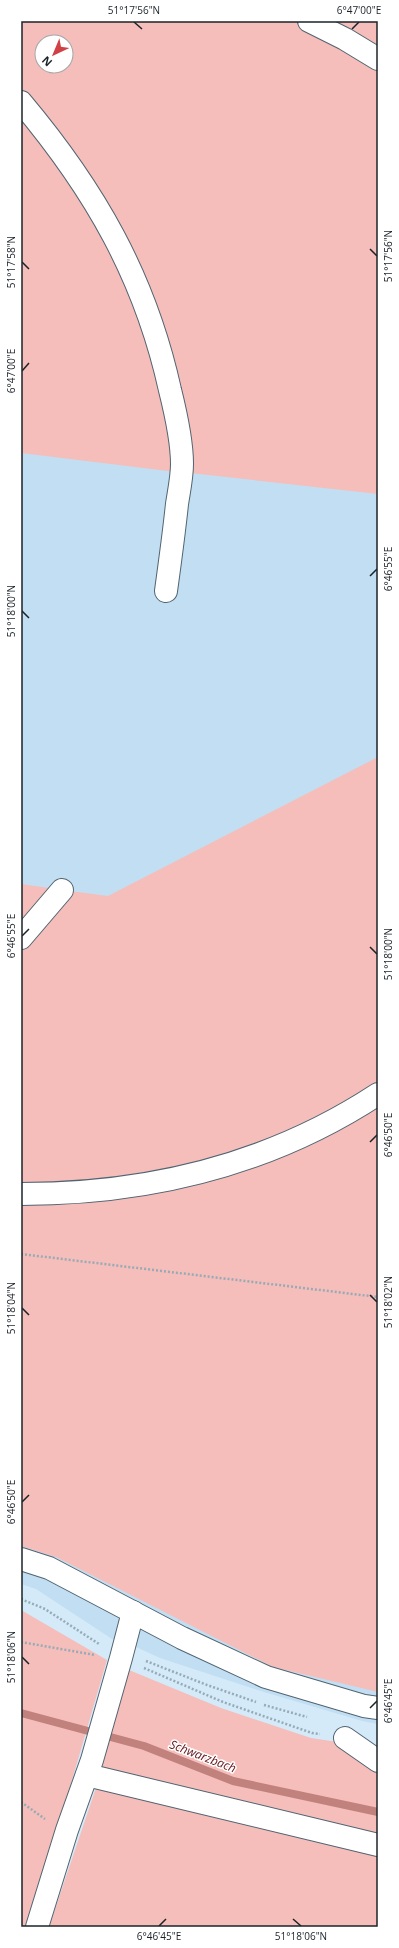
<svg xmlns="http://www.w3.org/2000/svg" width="399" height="1948" font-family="'Open Sans',sans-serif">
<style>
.built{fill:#c2def2;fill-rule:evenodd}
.green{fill:#f5beba;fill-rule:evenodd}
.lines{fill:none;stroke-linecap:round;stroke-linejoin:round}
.stream{stroke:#c1817d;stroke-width:8}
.minor-casing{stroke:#516471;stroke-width:24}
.path{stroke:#98aab6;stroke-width:2.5;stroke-dasharray:2 2;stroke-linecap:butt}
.minor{stroke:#fff;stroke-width:22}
.ticks{fill:none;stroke:#1b2329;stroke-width:1.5}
.labels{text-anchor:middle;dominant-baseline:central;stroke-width:3;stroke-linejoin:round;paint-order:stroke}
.water-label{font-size:12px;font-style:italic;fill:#65171a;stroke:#fff}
.neatline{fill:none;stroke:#1b2329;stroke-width:1.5}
.ticks-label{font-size:10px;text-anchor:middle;fill:#1b2329}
</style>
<rect width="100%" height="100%" fill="#d4eaf9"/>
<path class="built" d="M21 21H378V1724L362 1721 264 1692 160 1658 125 1642 112 1639 36 1589 21 1584ZM42 42H66V66H42Z"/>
<g class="green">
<path d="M21 21H294L324 35 378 69V494L190 473 152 300 21 94ZM42 42H66V66H42Z"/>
<polygon points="330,21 378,21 378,52"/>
<polygon points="21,110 55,148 144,304 176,472 21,453"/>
<polygon points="378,757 378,1090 340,1113 164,1178 21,1186 21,946 70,891 108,896"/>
<polygon points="21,884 56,889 21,930"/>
<polygon points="378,1101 378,1692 273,1667 56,1557 21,1546 21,1198 163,1188"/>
<polygon points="21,1610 107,1660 61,1818 27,1927 21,1927"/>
<polygon points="129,1670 221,1708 311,1738 378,1748 378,1844 99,1777"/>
<polygon points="99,1779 378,1846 378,1927 49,1927"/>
</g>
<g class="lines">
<polyline class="stream" points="21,1713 144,1746 233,1781 378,1812"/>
<g class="minor-casing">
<g id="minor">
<polyline points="309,21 345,39 378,59"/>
<path d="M21 102C95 190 145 277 170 390 176 414 182 440 182 464 182 477 179 491 177 504 174 533 170 562 166 591"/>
<polyline points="21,938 62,890"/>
<path d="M21 1194C149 1194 270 1165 378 1094"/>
<polyline points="21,1559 49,1568 182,1638 266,1677 364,1706 378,1708"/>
<polyline points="345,1738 378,1761"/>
<polyline points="87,1775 378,1845"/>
<polyline points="37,1927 67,1830 92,1760 121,1658 133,1612"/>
</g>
</g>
<g class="path">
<polyline points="21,1254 378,1297"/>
<polyline points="21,1599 45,1609 99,1644"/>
<polyline points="21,1642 95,1655"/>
<polyline points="146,1661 207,1685 256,1702"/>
<polyline points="144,1668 223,1702 312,1733 320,1734"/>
<polyline points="264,1705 307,1717"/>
<polyline points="21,1802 45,1819"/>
</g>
<use href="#minor" class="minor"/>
</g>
<path class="ticks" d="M134 22 142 29M352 29 359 22M370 249 377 256M22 262 29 269M22 371 29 363M370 576 377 569M22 611 29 618M22 936 29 929M370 947 377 954M370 1142 377 1135M370 1295 377 1302M22 1308 29 1315M22 1502 29 1495M22 1657 29 1664M370 1708 377 1701M293 1919 301 1926M159 1926 166 1919"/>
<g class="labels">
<g class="water-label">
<text transform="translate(203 1756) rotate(21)">Schwarzbach</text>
</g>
</g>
<rect width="399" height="1948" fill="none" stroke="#ffffff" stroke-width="44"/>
<g transform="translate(54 54) rotate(224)"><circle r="19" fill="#ffffff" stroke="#a4a7a9"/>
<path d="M0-3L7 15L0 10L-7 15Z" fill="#d04044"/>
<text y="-6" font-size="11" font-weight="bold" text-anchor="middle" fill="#1b2329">N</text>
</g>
<rect x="22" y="22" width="355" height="1904" class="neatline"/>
<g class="ticks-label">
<text x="134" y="14">51°17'56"N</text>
<text x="359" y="14">6°47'00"E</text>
<text transform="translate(388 256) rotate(-90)" y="4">51°17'56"N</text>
<text transform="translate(11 262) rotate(-90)" y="4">51°17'58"N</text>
<text transform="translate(11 371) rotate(-90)" y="4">6°47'00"E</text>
<text transform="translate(388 569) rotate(-90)" y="4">6°46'55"E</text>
<text transform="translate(11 611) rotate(-90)" y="4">51°18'00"N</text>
<text transform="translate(11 936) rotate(-90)" y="4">6°46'55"E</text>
<text transform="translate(388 954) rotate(-90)" y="4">51°18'00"N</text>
<text transform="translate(388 1135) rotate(-90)" y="4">6°46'50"E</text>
<text transform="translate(388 1302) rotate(-90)" y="4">51°18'02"N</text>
<text transform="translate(11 1308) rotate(-90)" y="4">51°18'04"N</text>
<text transform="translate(11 1502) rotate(-90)" y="4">6°46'50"E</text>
<text transform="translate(11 1657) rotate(-90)" y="4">51°18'06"N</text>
<text transform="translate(388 1701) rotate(-90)" y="4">6°46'45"E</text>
<text x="159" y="1940">6°46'45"E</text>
<text x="301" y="1940">51°18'06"N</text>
</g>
</svg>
